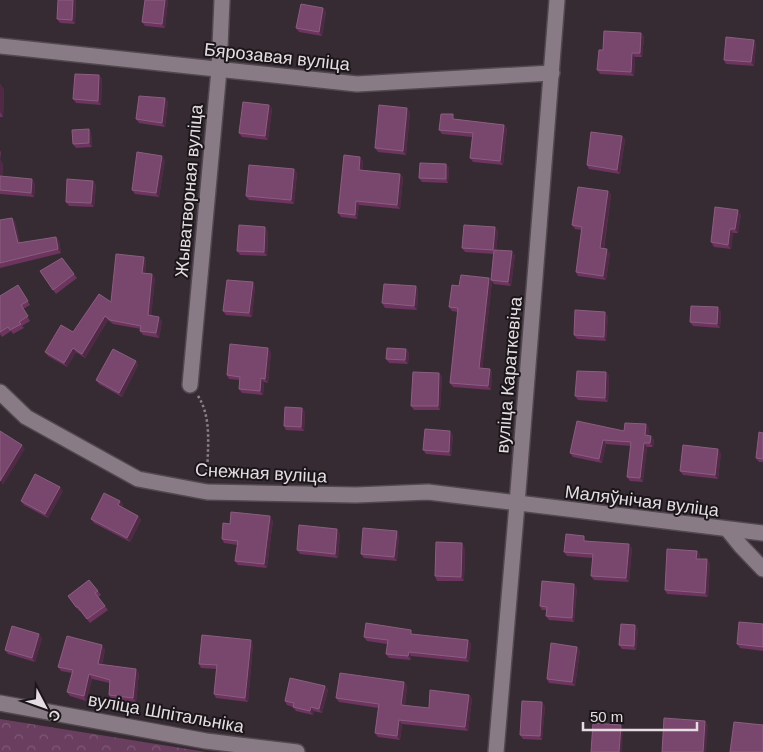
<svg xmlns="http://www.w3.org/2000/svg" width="763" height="752" font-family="Helvetica,sans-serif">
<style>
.forest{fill:url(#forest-crowns)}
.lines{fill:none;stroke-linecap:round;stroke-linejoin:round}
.minor-casing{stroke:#52484f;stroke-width:18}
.path{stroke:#8b8188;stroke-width:2.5;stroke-dasharray:2.5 2.5;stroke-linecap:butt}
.minor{stroke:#897b85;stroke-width:15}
.wall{fill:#6c345f}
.shaded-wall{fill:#512947}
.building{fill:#79466d;stroke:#8a5e7f}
.labels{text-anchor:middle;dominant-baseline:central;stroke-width:4;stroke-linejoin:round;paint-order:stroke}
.street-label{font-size:18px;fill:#e5dde2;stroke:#1b1619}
</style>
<defs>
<pattern id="forest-crowns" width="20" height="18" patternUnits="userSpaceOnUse" patternTransform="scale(1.25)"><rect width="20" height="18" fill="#6a3e5f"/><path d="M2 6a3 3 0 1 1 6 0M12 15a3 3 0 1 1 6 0" fill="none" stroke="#7f5976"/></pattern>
</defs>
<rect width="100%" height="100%" fill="#372b33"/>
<polygon class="forest" points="0,719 206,752 0,752"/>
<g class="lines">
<g class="minor-casing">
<g id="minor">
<polyline points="0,46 357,84 552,73"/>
<polyline points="190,385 219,70 222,0"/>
<polyline points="0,392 26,417 138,479 207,492 356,495 428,492 763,533"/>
<polyline points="728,530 741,546 763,569"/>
<polyline points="0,703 206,741 297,752"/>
<polyline points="496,752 517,504 557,0"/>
</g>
</g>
<path class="path" d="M198 396C213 419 207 452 207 478"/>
<use href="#minor" class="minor"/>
</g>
<g class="wall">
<polygon points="58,0 76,0 75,24 60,23 57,19"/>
<polygon points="145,0 168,0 165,28 145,26 142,22"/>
<polygon points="323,8 326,12 322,36 299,32 296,28"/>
<polygon points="641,33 644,37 642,57 635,57 634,76 600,74 597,70 603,50"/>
<polygon points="754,40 756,44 754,66 726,64 724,60"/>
<polygon points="99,75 102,79 101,105 76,103 73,99"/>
<polygon points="0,84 4,90 3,117 0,117"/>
<polygon points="165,98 168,102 165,127 139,123 136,119"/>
<polygon points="269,105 272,109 268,140 242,137 239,133"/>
<polygon points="410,112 406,155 378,152 375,148"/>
<polygon points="456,119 504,125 507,129 503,165 473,162 470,158 472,137 442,134 439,130"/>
<polygon points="89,129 91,133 92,147 76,148 73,144"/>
<polygon points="622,136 625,140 620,174 589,169 587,165"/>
<polygon points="0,151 1,152 0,160 3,164 2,177 35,183 34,197 0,194"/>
<polygon points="165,160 159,197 135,194 132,190"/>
<polygon points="363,161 362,170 400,174 403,178 400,209 359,205 357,219 341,217 338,213"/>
<polygon points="446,164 449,168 448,183 422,182 419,178"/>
<polygon points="294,169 297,173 294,204 249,200 246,196"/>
<polygon points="93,181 96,185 94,207 69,206 66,202"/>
<polygon points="608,191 611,195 604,249 610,253 606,280 578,276 576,272 581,230 575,229 572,225"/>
<polygon points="741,214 738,233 733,233 731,249 714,247 711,242"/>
<polygon points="12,218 15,222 20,243 56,237 59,241 61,253 0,268 0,220"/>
<polygon points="495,227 498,231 496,250 515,255 511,286 494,284 491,280 494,254 465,252 462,248"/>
<polygon points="268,231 267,256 240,255 237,251"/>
<polygon points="144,257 146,261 145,273 155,278 151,316 162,321 159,338 143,335 140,331 141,329 113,324 108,320 85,358 76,352 67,367 48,356 45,352 73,332 111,302"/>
<polygon points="62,258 77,278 56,294 40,271"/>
<polygon points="489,278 492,282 482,369 490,369 492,373 491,390 453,387 450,383 458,312 452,311 449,307 459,286"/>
<polygon points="255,286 252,317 226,315 223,311"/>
<polygon points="416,286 418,290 417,310 385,308 382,303"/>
<polygon points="21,289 30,305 23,309 30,321 22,326 24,328 13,334 11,331 2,337 0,334 0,296"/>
<polygon points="721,311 720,328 693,326 690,322"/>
<polygon points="608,316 606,341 577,339 574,335"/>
<polygon points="406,349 409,353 408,364 389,363 386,359"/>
<polygon points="271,352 268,383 264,382 263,395 242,393 239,389 240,380 229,379 227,375"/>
<polygon points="136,361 138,365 122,397 99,384 96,380"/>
<polygon points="606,372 609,376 608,402 578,400 575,396"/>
<polygon points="439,373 442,377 440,410 414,410 411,406"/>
<polygon points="302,408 305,412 304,431 286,430 284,426"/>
<polygon points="649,428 648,436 654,440 653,447 647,447 643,482 630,481 627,477 631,446 606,444 602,463 573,457 570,453 624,431"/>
<polygon points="763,433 763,462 759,462 756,458"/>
<polygon points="453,435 451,456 426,454 423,450"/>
<polygon points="721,453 718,479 683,475 680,471"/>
<polygon points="63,491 48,518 24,505 21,501"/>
<polygon points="120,501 123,505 122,507 138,516 141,520 130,542 94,523 91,519"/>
<polygon points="273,520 267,568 238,565 235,561 237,545 224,543 222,539 230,524"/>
<polygon points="340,533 338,558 300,554 297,550"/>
<polygon points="399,535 397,561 364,558 361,554"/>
<polygon points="587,540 587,541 632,548 629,582 594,580 591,576 593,558 567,556 564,552"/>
<polygon points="465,548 464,581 437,581 435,576"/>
<polygon points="697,551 700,555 699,559 710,563 708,597 667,594 665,590"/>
<polygon points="89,580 101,595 98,597 108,610 90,623 80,611 79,611 68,596"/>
<polygon points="577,588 574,622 549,620 546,616 546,610 542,610 540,606"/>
<polygon points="763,624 763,651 740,648 737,644"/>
<polygon points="638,629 636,650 622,649 619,645"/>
<polygon points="414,634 468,640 471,644 469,662 411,656 411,660 389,658 386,654 387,644 367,641 364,637"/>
<polygon points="42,638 35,662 8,654 5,650"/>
<polygon points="253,644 248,702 216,698 214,694 216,669 201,668 199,664"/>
<polygon points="577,647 580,651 575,686 549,683 547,679"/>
<polygon points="105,649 102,665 139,673 136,702 111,699 109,695 110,683 92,679 86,701 70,696 67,692 72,673 61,671 58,667"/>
<polygon points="404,682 407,686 405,705 429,708 469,695 472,699 468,731 402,724 400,740 378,737 375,733 378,708 339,702 336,698"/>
<polygon points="325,686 328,690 322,713 314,711 313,715 296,711 293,707 287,705 285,701"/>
<polygon points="545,706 542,740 523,739 520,735"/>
</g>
<g class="shaded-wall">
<polygon points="73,0 76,0 75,24 72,20"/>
<polygon points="165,0 168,0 165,28 162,24"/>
<polygon points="323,8 326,12 322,36 319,32"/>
<polygon points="641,33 644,37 642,57 640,53"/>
<polygon points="754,40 756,44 754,66 751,62"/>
<polygon points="632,53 635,57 634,76 631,72"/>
<polygon points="99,75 102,79 101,105 98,101"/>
<polygon points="0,84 4,90 3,117 0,112"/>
<polygon points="165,98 168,102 165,127 162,123"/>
<polygon points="269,105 272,109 268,140 265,136"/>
<polygon points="407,108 410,112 406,155 403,151"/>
<polygon points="504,125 507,129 503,165 500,161"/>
<polygon points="89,129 91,133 92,147 89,143"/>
<polygon points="622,136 625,140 620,174 617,170"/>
<polygon points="162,156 165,160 159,197 156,193"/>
<polygon points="360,157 363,161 362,174 359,170"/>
<polygon points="0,160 3,164 2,180 0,178"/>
<polygon points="446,164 449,168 448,183 446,179"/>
<polygon points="294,169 297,173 294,204 291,200"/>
<polygon points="400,174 403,178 400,209 397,205"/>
<polygon points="32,179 35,183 34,197 31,193"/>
<polygon points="93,181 96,185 94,207 91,203"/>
<polygon points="608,191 611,195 603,252 600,248"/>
<polygon points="356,201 359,205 357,219 355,215"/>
<polygon points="738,210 741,214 738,233 735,229"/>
<polygon points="12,218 15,222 21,247 18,243"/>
<polygon points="265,227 268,231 267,256 264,252"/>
<polygon points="495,227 498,231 496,254 493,250"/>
<polygon points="730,229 733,233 731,249 728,245"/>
<polygon points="56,237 59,241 61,253 58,249"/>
<polygon points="607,249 610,253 606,280 603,276"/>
<polygon points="512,251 515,255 511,286 508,282"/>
<polygon points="144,257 146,261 145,277 142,273"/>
<polygon points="152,274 155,278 151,320 148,315"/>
<polygon points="489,278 492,282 482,372 479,368"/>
<polygon points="253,282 255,286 252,317 249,313"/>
<polygon points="416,286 418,290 417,310 414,306"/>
<polygon points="718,307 721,311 720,328 717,324"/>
<polygon points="605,312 608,316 606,341 604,337"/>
<polygon points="105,316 108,320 85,358 82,354"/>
<polygon points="159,317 162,321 159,338 156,333"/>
<polygon points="73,348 76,352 67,367 64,363"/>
<polygon points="268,348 271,352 268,383 265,379"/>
<polygon points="406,349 409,353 408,364 405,360"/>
<polygon points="136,361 138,365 122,397 119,393"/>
<polygon points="490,369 492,373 491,390 488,386"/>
<polygon points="606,372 609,376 608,402 605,398"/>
<polygon points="439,373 442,377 440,410 438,406"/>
<polygon points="261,378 264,382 263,395 260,391"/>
<polygon points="302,408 305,412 304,431 301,427"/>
<polygon points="646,424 649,428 648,439 645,435"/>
<polygon points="450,431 453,435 451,456 449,452"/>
<polygon points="651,436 654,440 653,447 650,443"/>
<polygon points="603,440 606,444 602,463 599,459"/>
<polygon points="644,443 647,447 643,482 640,478"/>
<polygon points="22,445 25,449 3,485 0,481"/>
<polygon points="718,449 721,453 718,479 715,475"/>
<polygon points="60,487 63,491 48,518 45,514"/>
<polygon points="120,501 123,505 121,509 118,505"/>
<polygon points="138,516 141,520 130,542 127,538"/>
<polygon points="270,516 273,520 267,568 264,564"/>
<polygon points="337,529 340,533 338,558 335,554"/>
<polygon points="397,531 399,535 397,561 394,557"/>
<polygon points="462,543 465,548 464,581 461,577"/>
<polygon points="629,544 632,548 629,582 626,578"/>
<polygon points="697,551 700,555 699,563 696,559"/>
<polygon points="707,559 710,563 708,597 705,593"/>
<polygon points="574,584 577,588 574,622 572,618"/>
<polygon points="635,625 638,629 636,650 634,646"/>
<polygon points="39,634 42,638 35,662 32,658"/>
<polygon points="251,640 253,644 248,702 245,698"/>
<polygon points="468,640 471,644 469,662 466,658"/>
<polygon points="102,645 105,649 101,668 98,664"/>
<polygon points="577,647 580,651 575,686 572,682"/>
<polygon points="409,652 411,656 411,660 408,656"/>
<polygon points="136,669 139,673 136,702 133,698"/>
<polygon points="89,674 92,679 86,701 84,696"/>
<polygon points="404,682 407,686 404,709 401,705"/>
<polygon points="325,686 328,690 322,713 319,709"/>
<polygon points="469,695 472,699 468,731 465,727"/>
<polygon points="542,702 545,706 542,740 540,736"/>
<polygon points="311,707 314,711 313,715 310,711"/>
<polygon points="399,720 402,724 400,740 397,736"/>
<polygon points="705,721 708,725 706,752 703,752"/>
<polygon points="621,725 623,729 622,752 619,752"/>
</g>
<g class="building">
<polygon points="58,0 73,0 72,20 57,19"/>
<polygon points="145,0 165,0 162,24 142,22"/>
<polygon points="301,4 323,8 319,32 296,28"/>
<polygon points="604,31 641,33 640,53 632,53 631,72 597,70 599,50 603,50"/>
<polygon points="726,37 754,40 751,62 724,60"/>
<polygon points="75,74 99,75 98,101 73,99"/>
<polygon points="139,96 165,98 162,123 136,119"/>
<polygon points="243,102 269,105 265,136 239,133"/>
<polygon points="379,105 407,108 403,151 375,148"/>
<polygon points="441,114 453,114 453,119 504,125 500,161 470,158 473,133 439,130"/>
<polygon points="89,129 89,143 73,144 72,130"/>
<polygon points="591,132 622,136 617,170 587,165"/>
<polygon points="137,152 162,156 156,193 132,190"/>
<polygon points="344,155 360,157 359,170 400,174 397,205 356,201 355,215 338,213"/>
<polygon points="420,163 446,164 446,179 419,178"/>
<polygon points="249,165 294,169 291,200 246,196"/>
<polygon points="0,176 32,179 31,193 0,190"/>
<polygon points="67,179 93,181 91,203 66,202"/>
<polygon points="578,187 608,191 600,248 607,249 603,276 576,272 582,227 572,225"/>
<polygon points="715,207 738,210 735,229 730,229 728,245 711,242"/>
<polygon points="12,218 18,243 56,237 58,249 0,263 0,220"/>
<polygon points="239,225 265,227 264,252 237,251"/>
<polygon points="464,225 495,227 493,250 462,248"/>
<polygon points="494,250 512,251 508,282 491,280"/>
<polygon points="116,254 144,257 142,273 152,274 148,315 159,317 156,333 140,331 141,326 110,320 105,316 82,354 73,348 64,363 45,352 61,325 73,332 99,294 111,302"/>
<polygon points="62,258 74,274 53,290 40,271"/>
<polygon points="461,275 489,278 479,368 490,369 488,386 450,383 458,308 449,307 452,285 459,286"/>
<polygon points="227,280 253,282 249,313 223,311"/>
<polygon points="384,284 416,286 414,306 382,303"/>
<polygon points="18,285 28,301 21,305 28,316 19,322 21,324 10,330 8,327 0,332 0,296"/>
<polygon points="691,306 718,307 717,324 690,322"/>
<polygon points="575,310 605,312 604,337 574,335"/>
<polygon points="230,344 268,348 265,379 261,378 260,391 239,389 240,377 227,375"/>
<polygon points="387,348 406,349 405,360 386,359"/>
<polygon points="113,349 136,361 119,393 96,380"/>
<polygon points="577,371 606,372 605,398 575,396"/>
<polygon points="413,372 439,373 438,406 411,406"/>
<polygon points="285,407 302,408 301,427 284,426"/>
<polygon points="577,421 624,431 625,423 646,424 645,435 651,436 650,443 644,443 640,478 627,477 631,442 603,440 599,459 570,453"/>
<polygon points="425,429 450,431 449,452 423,450"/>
<polygon points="0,431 22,445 0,481"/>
<polygon points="759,432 763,433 763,459 756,458"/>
<polygon points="683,445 718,449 715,475 680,471"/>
<polygon points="35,474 60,487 45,514 21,501"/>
<polygon points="104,493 120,501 118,505 138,516 127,538 91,519"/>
<polygon points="231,512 270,516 264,564 235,561 238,541 222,539 223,523 230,524"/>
<polygon points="299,525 337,529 335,554 297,550"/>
<polygon points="363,528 397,531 394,557 361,554"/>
<polygon points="566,534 584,536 584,541 629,544 626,578 591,576 593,554 564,552"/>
<polygon points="436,542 462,543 461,577 435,576"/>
<polygon points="667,549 697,551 696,559 707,559 705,593 665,590"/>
<polygon points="89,580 98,591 95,593 105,606 87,619 78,607 76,607 68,596"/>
<polygon points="542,581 574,584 572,618 546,616 547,607 540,606"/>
<polygon points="739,622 763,624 763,647 737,644"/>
<polygon points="366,623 411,630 411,634 468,640 466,658 409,652 408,656 386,654 388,640 364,637"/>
<polygon points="621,624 635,625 634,646 619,645"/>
<polygon points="12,626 39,634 32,658 5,650"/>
<polygon points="202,635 251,640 245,698 214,694 217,665 199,664"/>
<polygon points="67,636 102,645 98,664 136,669 133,698 109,695 110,680 89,674 84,696 67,692 73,670 58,667"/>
<polygon points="551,643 577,647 572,682 547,679"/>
<polygon points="340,673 404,682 401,705 429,708 430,690 469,695 465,727 399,720 397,736 375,733 379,704 336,698"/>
<polygon points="290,678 325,686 319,709 311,707 310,711 293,707 294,703 285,701"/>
<polygon points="522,701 542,702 540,736 520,735"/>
<polygon points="664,718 705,721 703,752 662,752"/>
<polygon points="734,722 763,725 763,752 730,752"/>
<polygon points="593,723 621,725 619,752 591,752"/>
</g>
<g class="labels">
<g class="street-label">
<text transform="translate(277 57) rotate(6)">Бярозавая вуліца</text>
<text transform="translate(189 191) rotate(-85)">Жыватворная вуліца</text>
<text transform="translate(509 375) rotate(-85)">вуліца Караткевіча</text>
<text transform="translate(261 473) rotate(3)">Снежная вуліца</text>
<text transform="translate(642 501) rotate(7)">Маляўнічая вуліца</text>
<text transform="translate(166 713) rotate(10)">вуліца Шпітальніка</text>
</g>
</g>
<g transform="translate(45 707) rotate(131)" stroke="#1b1619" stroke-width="4" paint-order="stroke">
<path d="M0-4L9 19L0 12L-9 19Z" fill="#e5dde2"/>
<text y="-8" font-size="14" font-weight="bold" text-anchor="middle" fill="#e5dde2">С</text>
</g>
<path d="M583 722v8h114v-8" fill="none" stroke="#e5dde2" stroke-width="2.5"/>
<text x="590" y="722" font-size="15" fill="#e5dde2" stroke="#1b1619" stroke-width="4" paint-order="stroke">50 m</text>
</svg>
